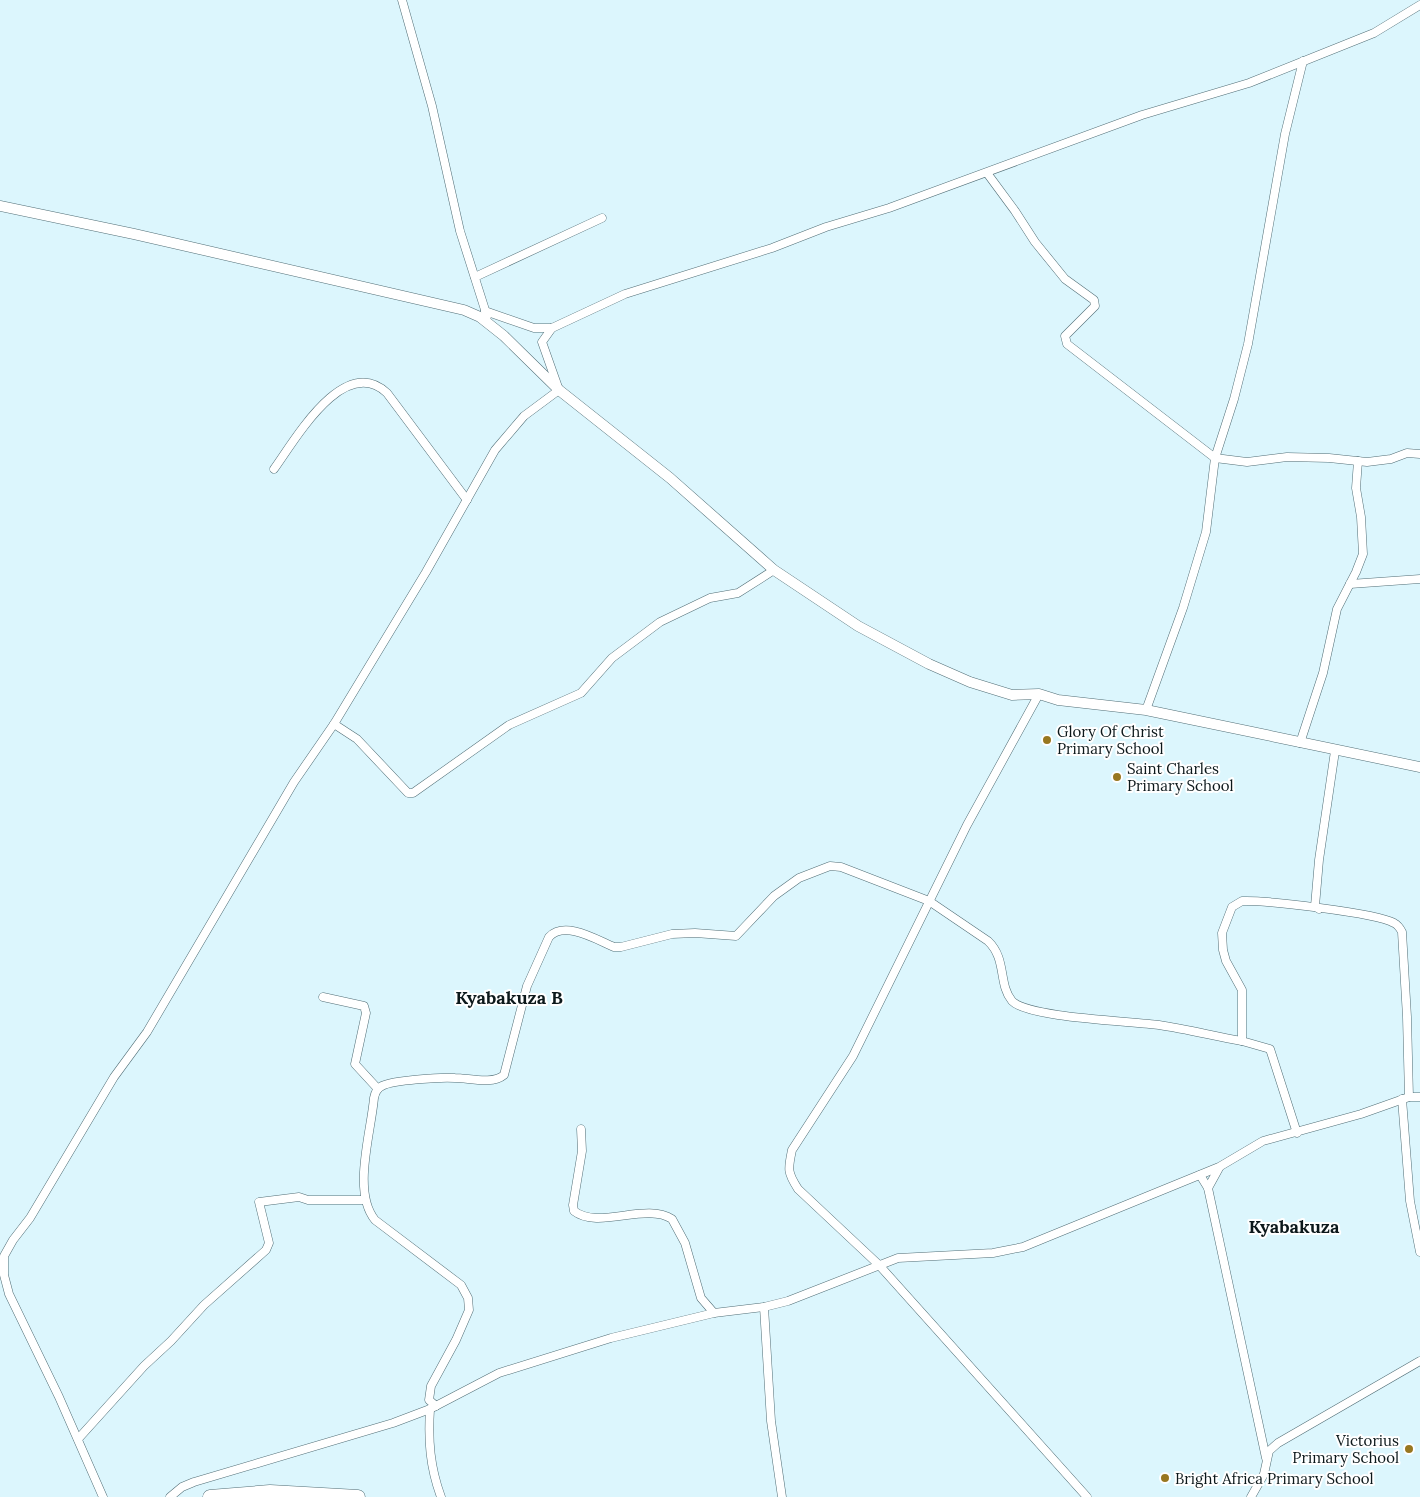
<svg xmlns="http://www.w3.org/2000/svg" width="1420" height="1497" font-family="Lora,serif">
<style>
.lines{fill:none;stroke-linecap:round;stroke-linejoin:round}
.minor-casing{stroke:#516e76;stroke-width:9}
.tertiary-casing{stroke:#516e76;stroke-width:11}
.trunk-casing{stroke:#516e76;stroke-width:15}
.minor{stroke:#fff;stroke-width:8}
.tertiary{stroke:#fff;stroke-width:10}
.trunk{stroke:#fff;stroke-width:14}
.poi-dot{fill:#987720;stroke:#fff;stroke-width:2}
.labels{text-anchor:middle;dominant-baseline:central;stroke-width:4;stroke-linejoin:round;paint-order:stroke}
.poi-label{font-size:15px;fill:#0c181b;stroke:#fff;text-anchor:start}
.quarter-label{font-size:18px;font-weight:bold;fill:#0c181b;stroke:#fff}
</style>
<rect width="100%" height="100%" fill="#dcf6fd"/>
<g class="lines">
<g class="minor-casing">
<g id="minor">
<polyline points="402,0 432,106 460,231 487,316"/>
<polyline points="987,173 1015,211 1035,242 1065,279 1094,300 1095,306 1065,336 1067,344 1215,458 1247,462 1287,457 1329,458 1367,462 1391,459 1407,453 1420,454"/>
<polyline points="475,277 602,218"/>
<polyline points="485,311 534,328 552,328 625,294 772,248 826,227 889,208 1142,115 1249,83 1374,33 1420,5"/>
<path d="M274 469C295 440 344 353 387 393L467 500"/>
<polyline points="1350,584 1420,579"/>
<path d="M1039 694 967 825 853 1056 792 1150C788 1169 787 1172 798 1189L879 1265 1087 1497"/>
<polyline points="1146,710 1183,608 1206,532 1215,458 1234,399 1248,344 1285,134 1303,61"/>
<polyline points="334,724 357,739 408,793 413,793 509,725 581,693 612,658 660,622 710,598 738,593 774,570"/>
<polyline points="1300,743 1323,673 1337,609 1356,572 1363,554 1361,517 1356,488 1358,461"/>
<polyline points="1319,909 1315,906 1319,860 1335,751"/>
<polyline points="323,997 364,1006 366,1013 355,1064 378,1089"/>
<polyline points="1402,1099 1410,1201 1420,1252"/>
<path d="M581 1129 582 1151 573 1205 574 1211C598 1230 646 1202 672 1219L685 1243 701 1298 714 1313"/>
<path d="M1297 1133 1270 1049 1242 1041V990L1226 961 1223 950 1222 933 1232 907 1242 901C1264 900 1377 913 1394 923 1398 925 1400 928 1402 932L1407 1017 1409 1097"/>
<polyline points="1200,1175 1208,1188 1266,1458"/>
<polyline points="1208,1188 1219,1168"/>
<polyline points="764,1307 771,1421 782,1497"/>
<path d="M436 1406 429 1400 431 1386 456 1340 469 1310 468 1298 461 1285 375 1220C352 1192 371 1133 374 1098 375 1093 377 1088 382 1086 393 1080 442 1077 455 1078 469 1078 492 1085 504 1075L527 986 549 937C565 920 597 940 614 947H621L672 934 695 933 736 936 774 896 799 878 830 866 841 867 929 901 988 941C1007 959 998 984 1012 1001 1028 1018 1132 1021 1159 1025 1186 1029 1214 1036 1242 1041"/>
<path d="M430 1409C428 1441 430 1467 441 1497"/>
<polyline points="78,1439 144,1366 171,1341 204,1305 266,1250 269,1243 259,1202 299,1197 308,1200 365,1200"/>
<polyline points="103,1497 59,1397 9,1294 4,1275 4,1256 13,1240 30,1218 114,1077 147,1032 294,782 334,724 426,572 495,450 524,416 559,390 542,342 552,328"/>
<polyline points="170,1497 182,1487 194,1482 393,1423 430,1409 499,1373 611,1338 714,1313 764,1307 788,1301 898,1258 993,1253 1023,1247 1219,1167 1263,1141 1361,1114 1409,1097 1420,1097"/>
<polyline points="1251,1497 1264,1474 1269,1451 1278,1443 1420,1361"/>
</g>
</g>
<g class="tertiary-casing">
<polyline id="tertiary" points="0,206 134,234 464,310 480,317 504,336 559,390 670,478 774,570 858,626 929,664 970,682 1012,695 1039,694 1058,700 1146,710 1420,767"/>
</g>
<g class="trunk-casing">
<polyline id="trunk" points="210,1497 270,1492 358,1497"/>
</g>
<use href="#minor" class="minor"/>
<use href="#tertiary" class="tertiary"/>
<use href="#trunk" class="trunk"/>
</g>
<g class="poi-dot">
<circle cx="1047" cy="740" r="5"/>
<circle cx="1117" cy="777" r="5"/>
<circle cx="1409" cy="1449" r="5"/>
<circle cx="1165" cy="1478" r="5"/>
</g>
<g class="labels">
<g class="poi-label">
<text x="1057" y="731">Glory Of Christ<tspan x="1057" dy="17">Primary School</tspan></text>
<text x="1127" y="768">Saint Charles<tspan x="1127" dy="17">Primary School</tspan></text>
<text x="1399" y="1440" text-anchor="end">Victorius<tspan x="1399" dy="17">Primary School</tspan></text>
<text x="1175" y="1478">Bright Africa Primary School</text>
</g>
<g class="quarter-label">
<text x="509" y="997">Kyabakuza B</text>
<text x="1294" y="1226">Kyabakuza</text>
</g>
</g>
</svg>
